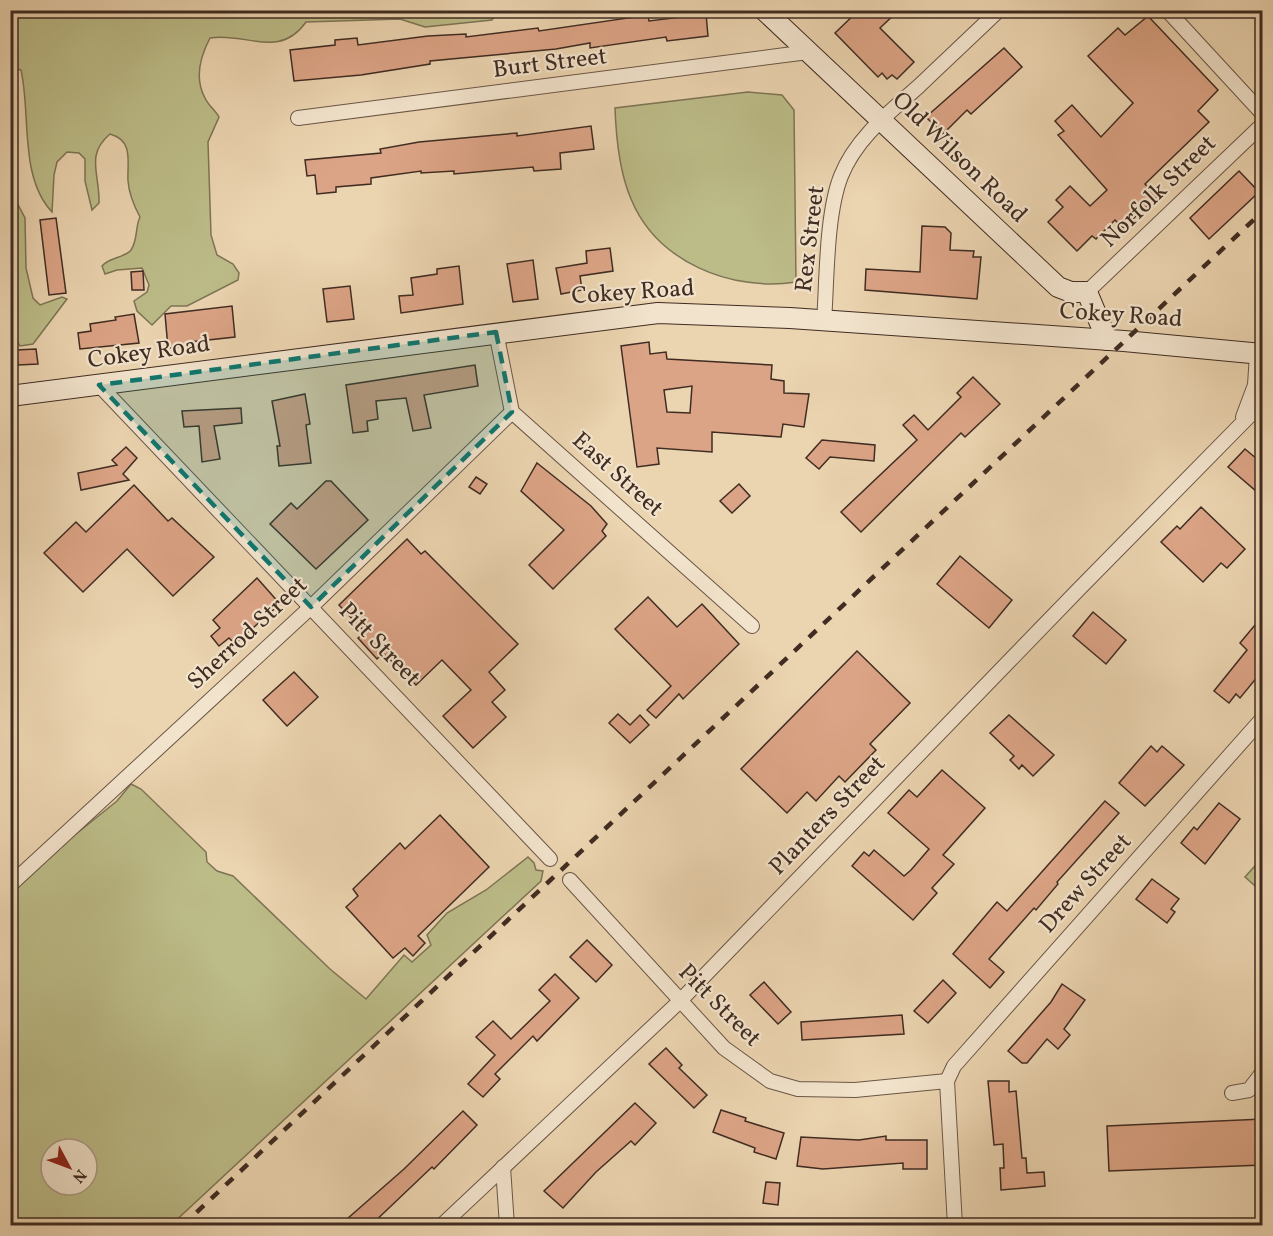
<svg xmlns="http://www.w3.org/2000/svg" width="1273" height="1236" font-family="Vollkorn,serif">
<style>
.green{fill:#bcbc88;stroke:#7e7455;stroke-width:1.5;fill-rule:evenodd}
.building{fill:#dca486;stroke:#402c22;stroke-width:1.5;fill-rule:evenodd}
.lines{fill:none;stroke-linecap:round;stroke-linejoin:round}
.street-casing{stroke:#6b5646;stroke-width:16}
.secondary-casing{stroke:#402c22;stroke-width:22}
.street{stroke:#f2e3cc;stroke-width:14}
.secondary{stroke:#f2e3cc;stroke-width:20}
.rail{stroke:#402c22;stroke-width:4.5;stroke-dasharray:10 10;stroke-linecap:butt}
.marked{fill:#0f766e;fill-opacity:0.2;stroke:#0f766e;stroke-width:4.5;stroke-dasharray:12 8;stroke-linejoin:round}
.labels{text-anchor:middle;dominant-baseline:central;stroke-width:4.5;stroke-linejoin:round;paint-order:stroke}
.street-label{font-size:24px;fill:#402c22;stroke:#f2e3cc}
</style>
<rect width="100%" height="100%" fill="#ebd4b0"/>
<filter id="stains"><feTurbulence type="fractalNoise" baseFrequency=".00333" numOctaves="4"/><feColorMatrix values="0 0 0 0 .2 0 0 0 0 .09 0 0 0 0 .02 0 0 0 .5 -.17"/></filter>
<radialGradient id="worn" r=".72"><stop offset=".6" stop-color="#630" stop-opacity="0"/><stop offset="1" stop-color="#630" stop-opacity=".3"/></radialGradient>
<g class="green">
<path d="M10 11 11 10 498 11 492 20 425 27 400 19 306 22C279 60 247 32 210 38 200 57 194 78 205 98 208 105 215 110 219 117L208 142 211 235 217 255 233 264 239 273 238 280 187 306H171L152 325 137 311 134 301 147 292 149 285 142 268 117 270 105 274 102 266C109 257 125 258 131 250 138 240 135 227 140 217 134 206 129 193 128 181 127 161 134 141 110 134 85 155 100 174 99 203L92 210 85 181V159L79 153 67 152 57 162 54 175 52 212C19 177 31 114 21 70L11 68Z"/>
<path d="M748 92 782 95 794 110 796 282C731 292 657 262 631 199 619 171 616 137 615 108Z"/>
<polygon points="11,110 13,195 25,218 26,268 33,298 40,305 62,297 67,299 33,344 20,346 14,337 10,316"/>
<path d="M131 784 141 789 206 852 207 862 217 871 233 876 330 969 366 999 404 955 412 962 431 945 427 935 447 913 486 890 528 857 534 863 536 870 543 871 541 881 171 1225 11 1226V894L66 842 117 801ZM51 1149H87V1185H51Z"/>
<polygon points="1262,858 1262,892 1245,877"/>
</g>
<g class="building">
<polygon points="859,10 899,10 880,28 914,62 897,79 892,75 887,79 882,73 878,77 835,33"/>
<polygon points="706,14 708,36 667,41 666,37 590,48 590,43 556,49 430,61 430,64 361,75 294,81 290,50 335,45 335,40 357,38 358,45 428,36 466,34 466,37 538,28 539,31 648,15 649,21"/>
<polygon points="1148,16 1218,90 1198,111 1209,122 1145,184 1157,197 1123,228 1115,220 1096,239 1092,236 1077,251 1048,222 1063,207 1056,200 1070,186 1090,206 1107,190 1058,135 1064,131 1055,121 1072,105 1101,137 1133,103 1088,56 1118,28 1125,35"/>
<polygon points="1004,48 1022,67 971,114 967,110 943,134 926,117"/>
<polygon points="591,126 594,149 560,153 561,169 534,171 533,167 454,174 454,171 421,173 421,171 371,178 371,184 336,187 336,192 317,194 315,175 307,176 305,160 381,153 380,149 419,142 517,133 517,136"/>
<polygon points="1239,171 1259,192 1209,239 1190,218"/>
<polygon points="56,218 66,293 49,295 40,220"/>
<polygon points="922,226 945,227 951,233 950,250 974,251 973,257 981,257 977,299 865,290 866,269 920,272"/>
<polygon points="610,248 613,271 580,276 582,290 561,294 556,268 587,263 586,251"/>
<polygon points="533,260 538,299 513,302 507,264"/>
<polygon points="459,266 463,304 401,313 399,296 413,295 411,278 437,274 437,269"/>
<polygon points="143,271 144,290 132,290 131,272"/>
<polygon points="350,286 354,319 327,322 323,289"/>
<polygon points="232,306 235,337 190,342 190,346 168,348 165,314"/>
<polygon points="134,314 139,343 80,349 78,333 91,331 90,324 116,320 115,317"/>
<path d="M649 342 650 354 666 352 667 359 772 365 771 379 784 381V393L809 394 804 427 783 424 781 437 712 432V452L657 448 659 464 637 467 621 346ZM692 386 690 413 667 412 664 390Z"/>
<polygon points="36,349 38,364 18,365 16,350"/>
<polygon points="475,365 478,386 424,395 431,428 413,431 406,398 376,401 378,419 367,421 368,431 353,433 346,385"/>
<polygon points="973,377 1000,404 965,437 961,433 861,532 841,512 917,440 903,425 914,415 928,430 961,397 957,393"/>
<polygon points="305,394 310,424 306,425 311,463 279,466 277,446 280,446 272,401"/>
<polygon points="241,408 242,423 214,426 220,459 202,462 199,426 184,427 182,411"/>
<polygon points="822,440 875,445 874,461 830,457 819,469 806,458"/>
<polygon points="126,447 137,458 123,474 129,480 81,490 78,473 117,465 112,460"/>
<polygon points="1245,449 1263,464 1263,497 1228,467"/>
<polygon points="537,463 591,506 607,524 602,531 606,536 553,589 529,565 564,530 521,491"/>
<polygon points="476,477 487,484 480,494 469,487"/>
<polygon points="326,481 331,481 368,520 316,569 270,524 291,503 297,509"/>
<polygon points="739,484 750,496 732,513 720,501"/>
<polygon points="134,485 168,521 172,518 214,557 173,596 127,549 83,592 44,553 76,522 86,532"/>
<polygon points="1201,507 1245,549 1227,568 1221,563 1203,582 1161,542 1177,526 1180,529"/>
<polygon points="407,539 421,554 425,551 518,644 489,672 505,690 492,702 506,717 473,748 443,716 471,690 442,660 416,685 383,653 377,659 358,638 365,632 339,605"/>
<polygon points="960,556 1012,600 989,628 937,584"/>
<polygon points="257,578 280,604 235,644 229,638 219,646 211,636 220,628 213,620"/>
<polygon points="648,597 677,627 702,604 739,644 683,699 679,694 656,718 647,710 671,686 615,629"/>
<polygon points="1093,612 1126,640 1106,664 1073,636"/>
<polygon points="1255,625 1263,631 1263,670 1240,698 1236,694 1229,703 1214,691 1247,650 1240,643"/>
<polygon points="857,651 910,703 870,744 876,750 845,782 839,776 816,801 807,792 787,813 741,769"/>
<polygon points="294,672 318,697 287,726 263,700"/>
<polygon points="618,714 630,725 640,715 649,725 630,743 609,723"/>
<polygon points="1009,715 1054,755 1033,776 1022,765 1019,769 1010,760 1014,756 990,733"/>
<polygon points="1151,746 1157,752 1162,746 1184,765 1145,806 1119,783"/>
<polygon points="942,770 985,808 943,855 954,864 932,888 937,893 913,920 852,866 864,852 869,856 874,850 904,876 911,870 929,849 888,813 909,790 917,797"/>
<polygon points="1105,801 1119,813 1057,882 1058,884 1036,910 1034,908 989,959 1004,972 990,988 953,954 997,902 1007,911"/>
<polygon points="1219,803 1240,819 1205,864 1181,843 1194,827 1197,830"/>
<polygon points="440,815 489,867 418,936 425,943 413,956 405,948 393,958 346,907 358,896 353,889 400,843 405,849"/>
<polygon points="1152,879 1179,899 1171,909 1175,912 1167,923 1136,899"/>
<polygon points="587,940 612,965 596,982 570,957"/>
<polygon points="555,974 579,998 537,1041 533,1036 495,1074 500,1079 483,1097 468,1084 495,1055 476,1037 493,1021 511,1039 550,1001 539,990"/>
<polygon points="943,980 956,993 928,1023 914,1011"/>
<polygon points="764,982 791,1012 778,1024 750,995"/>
<polygon points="1062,984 1085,1000 1064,1029 1070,1035 1058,1049 1047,1039 1027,1063 1022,1063 1008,1051 1051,1002"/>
<polygon points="902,1015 904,1034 802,1040 801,1022"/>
<polygon points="666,1048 682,1065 679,1068 707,1095 694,1108 649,1064"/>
<polygon points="988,1081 1009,1081 1009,1092 1016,1091 1022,1158 1026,1158 1027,1173 1044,1172 1045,1186 1001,1190 1000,1168 1004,1168 1003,1144 994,1145"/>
<polygon points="635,1103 656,1123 635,1145 631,1141 596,1172 563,1208 544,1191"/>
<polygon points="721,1110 746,1118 745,1121 784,1133 776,1159 754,1152 755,1148 713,1132"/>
<polygon points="463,1111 477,1125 434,1169 432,1167 370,1226 339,1226 404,1169"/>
<polygon points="1263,1119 1263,1165 1109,1171 1107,1126"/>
<polygon points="886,1136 886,1140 927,1140 927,1169 903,1169 903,1163 823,1169 797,1166 801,1137 859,1140"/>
<polygon points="766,1182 780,1183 778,1205 763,1203"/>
</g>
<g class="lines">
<g class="street-casing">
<g id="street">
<polyline points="1167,10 1262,113"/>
<polyline points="298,118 808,52"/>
<polyline points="1087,292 1262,125"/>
<path d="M824 322C827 280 826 214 841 176 856 138 890 112 919 86 945 61 972 36 999 10"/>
<polyline points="496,332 512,412 752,626"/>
<polyline points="99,385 550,859"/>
<polyline points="1243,417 1255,385 1257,354"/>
<polyline points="570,880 724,1048 770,1081 798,1089 855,1090 947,1081"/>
<polyline points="10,885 311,607 512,412"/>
<polyline points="1232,1093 1249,1090 1262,1073"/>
<polyline points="503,1167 507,1226"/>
<polyline points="441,1226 680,1001 1080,588 1262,403"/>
<polyline points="955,1226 947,1081 954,1066 1262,719"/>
</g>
</g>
<g class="secondary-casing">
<g id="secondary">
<polyline points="764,10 1058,287 1071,292 1087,292 1107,340"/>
<polyline points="10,396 658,313 790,318 1124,341 1262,354"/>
</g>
</g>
<use href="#street" class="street"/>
<use href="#secondary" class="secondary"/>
<polyline class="rail" points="182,1226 1262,212"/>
</g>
<path class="marked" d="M496 332 512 412 311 607 99 385Z"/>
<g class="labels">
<g class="street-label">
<text transform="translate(550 64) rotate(-7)">Burt Street</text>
<text transform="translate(959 158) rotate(44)">Old Wilson Road</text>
<text transform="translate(1159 192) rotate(-44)">Norfolk Street</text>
<text transform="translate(811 239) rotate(-83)">Rex Street</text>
<text transform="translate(633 293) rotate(-4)">Cokey Road</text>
<text transform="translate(1121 316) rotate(4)">Cokey Road</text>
<text transform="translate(149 353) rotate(-8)">Cokey Road</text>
<text transform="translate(617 475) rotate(42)">East Street</text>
<text transform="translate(248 634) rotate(-43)">Sherrod Street</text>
<text transform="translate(379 645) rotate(46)">Pitt Street</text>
<text transform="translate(828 816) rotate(-46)">Planters Street</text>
<text transform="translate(1086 884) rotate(-48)">Drew Street</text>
<text transform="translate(719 1006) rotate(45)">Pitt Street</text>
</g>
</g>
<rect width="1273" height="1236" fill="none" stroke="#ebd4b0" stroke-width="36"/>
<rect x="12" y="12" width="1249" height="1212" fill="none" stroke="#402c22" stroke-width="3"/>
<rect x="18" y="18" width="1237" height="1200" fill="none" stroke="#402c22" stroke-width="1.5"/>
<g transform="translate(69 1167) rotate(131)"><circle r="28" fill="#f2e3cc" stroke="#ab9a88" stroke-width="1.5"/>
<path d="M0-4.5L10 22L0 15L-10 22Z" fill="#8f2418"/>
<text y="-9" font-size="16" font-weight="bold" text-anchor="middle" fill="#402c22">N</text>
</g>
<rect width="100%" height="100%" filter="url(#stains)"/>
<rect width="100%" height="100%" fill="url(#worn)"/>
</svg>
